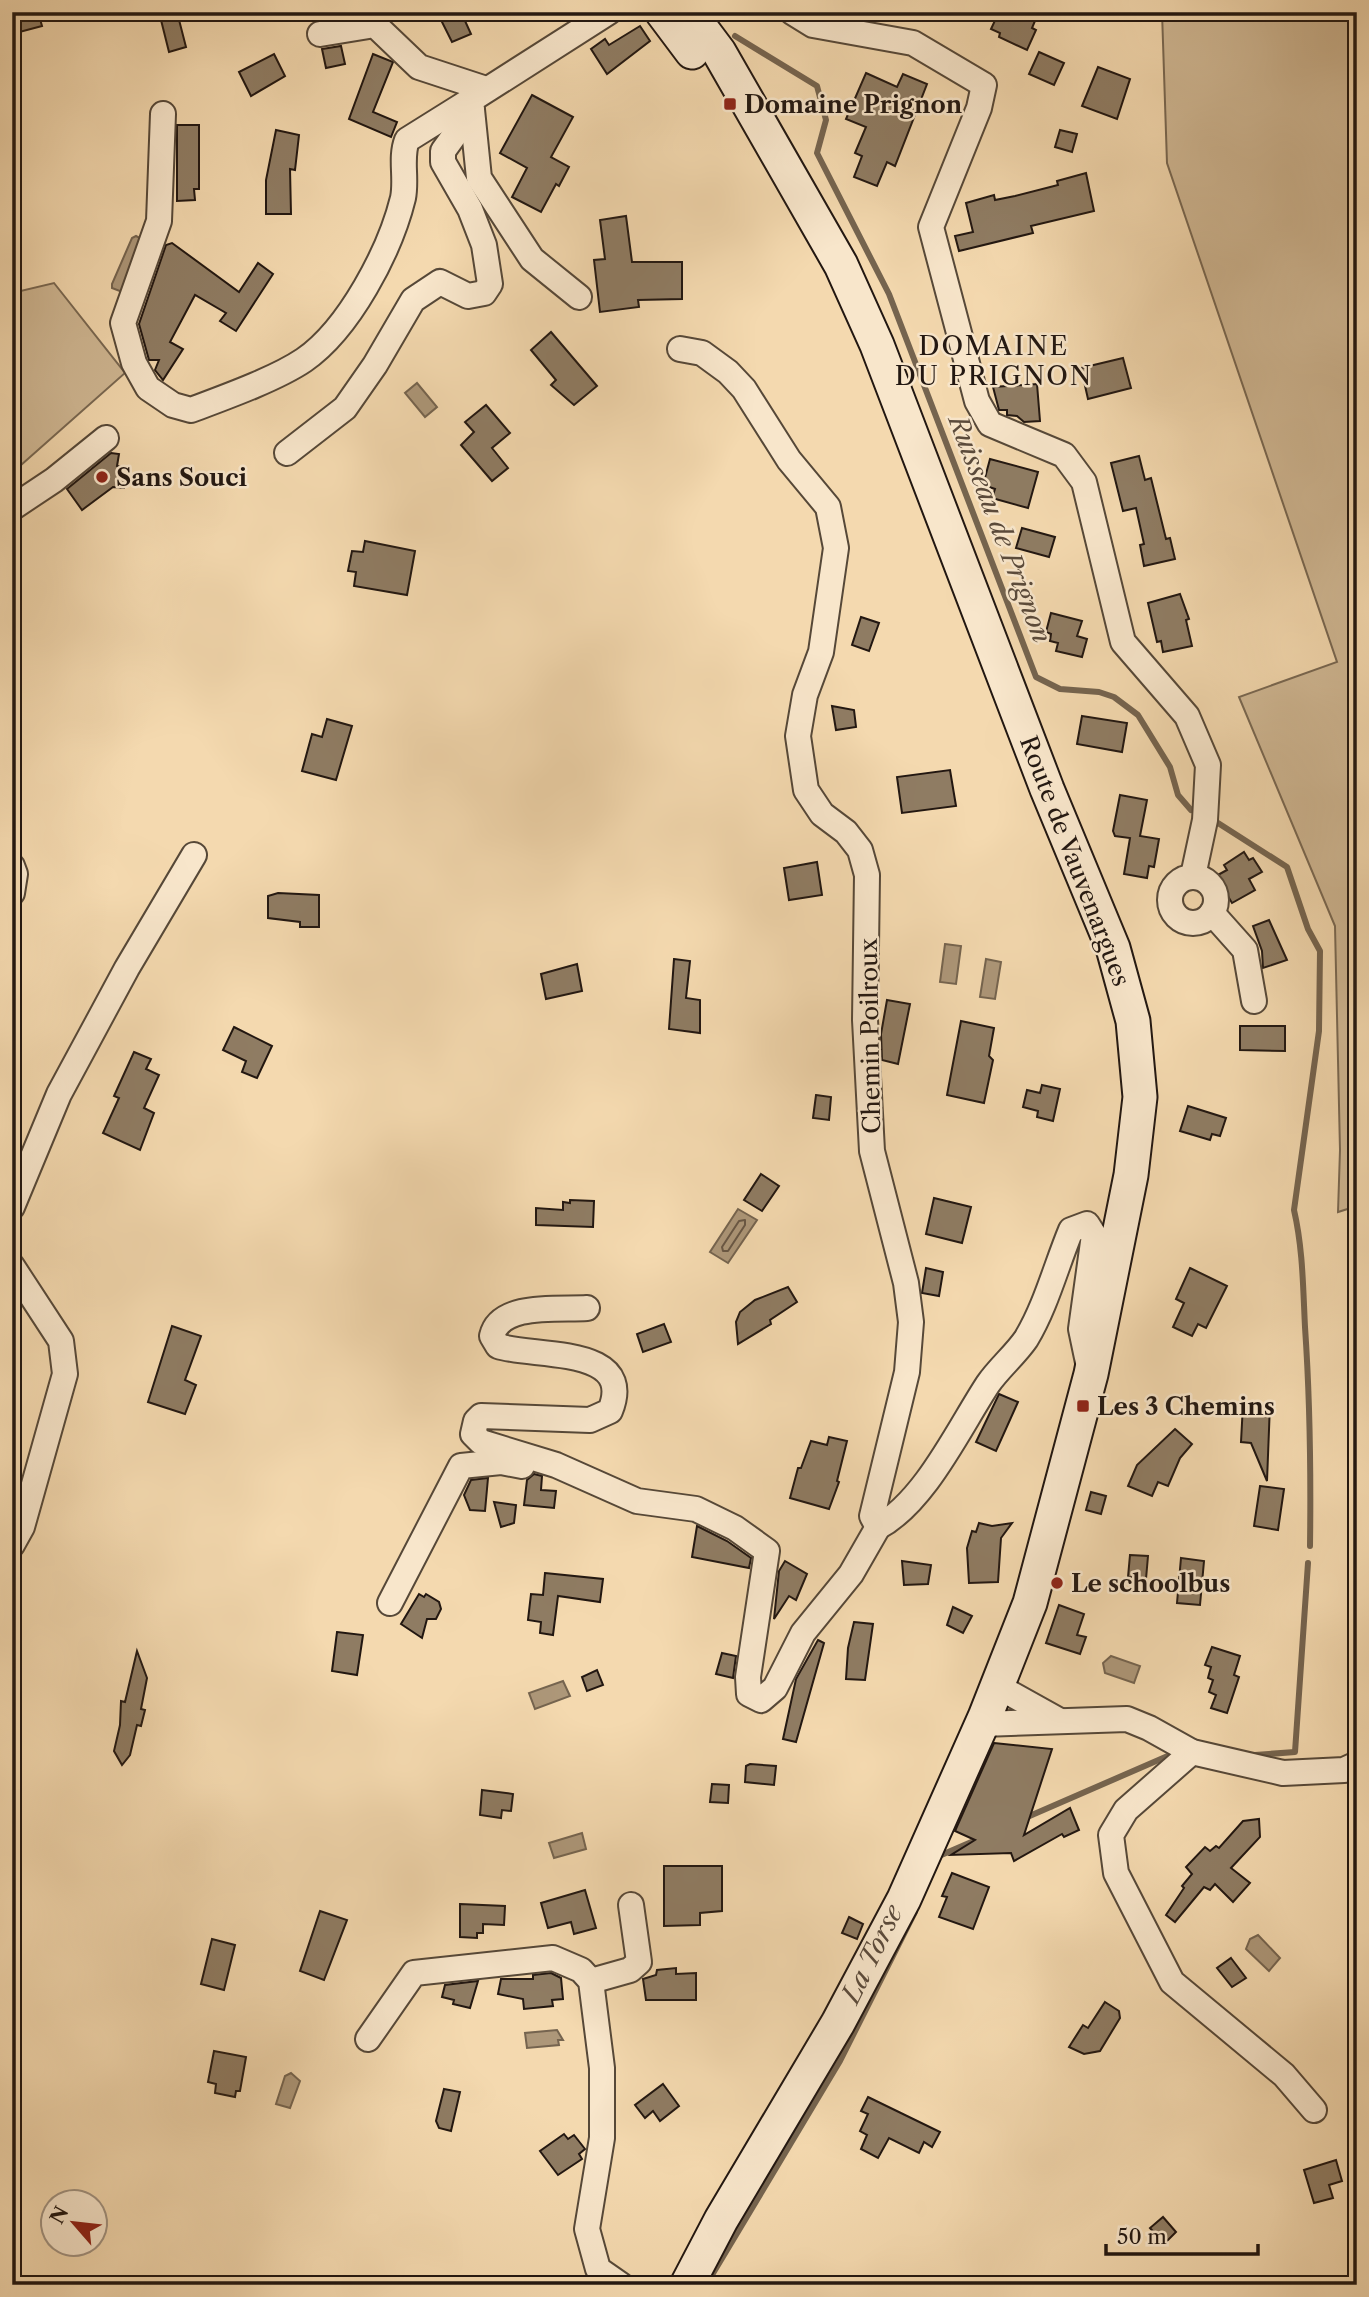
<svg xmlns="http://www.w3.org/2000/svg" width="1369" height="2297" font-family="'Libre Caslon Text',serif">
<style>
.green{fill:#d0b894;stroke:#796852;stroke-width:2}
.water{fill:#ad9779;stroke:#75644f;stroke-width:2}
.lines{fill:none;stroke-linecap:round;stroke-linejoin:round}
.shore{stroke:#685745;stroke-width:2}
.stream{stroke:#75644f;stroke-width:6}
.building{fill:#8f7c63;stroke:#221711;stroke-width:2}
.minor-casing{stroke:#564838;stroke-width:28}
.secondary-casing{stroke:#221711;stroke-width:37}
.minor{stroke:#f8e6cb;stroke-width:24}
.secondary{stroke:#f8e6cb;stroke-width:33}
.poi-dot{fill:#8f2418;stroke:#f8e6cb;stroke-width:2.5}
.labels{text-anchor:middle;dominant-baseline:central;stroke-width:5;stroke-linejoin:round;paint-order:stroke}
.poi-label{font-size:24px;font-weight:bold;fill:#221711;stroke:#f8e6cb;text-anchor:start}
.street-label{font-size:24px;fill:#221711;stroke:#f8e6cb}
.neighbourhood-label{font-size:26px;letter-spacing:2px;fill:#221711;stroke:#f8e6cb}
.water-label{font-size:26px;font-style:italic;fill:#5a4a3b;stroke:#f8e6cb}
</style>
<rect width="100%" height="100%" fill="#f4d9af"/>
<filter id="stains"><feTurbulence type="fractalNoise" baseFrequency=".00286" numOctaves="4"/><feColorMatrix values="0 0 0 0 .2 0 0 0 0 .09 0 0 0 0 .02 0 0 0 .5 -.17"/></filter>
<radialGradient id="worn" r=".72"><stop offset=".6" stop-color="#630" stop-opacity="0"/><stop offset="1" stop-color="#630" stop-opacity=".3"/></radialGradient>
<g class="green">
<polygon points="1162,12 1357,12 1357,1206 1338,1212 1340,1150 1335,926 1239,697 1337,662 1167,163"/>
<polygon points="54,283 125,373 12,473 12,293"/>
</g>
<g class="water">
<polygon points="136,236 147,242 125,293 112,288 112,284 132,238"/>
<polygon points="417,383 437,407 425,417 405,393"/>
<polygon points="945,944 961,946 956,984 940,982"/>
<polygon points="986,959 1001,962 995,999 980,997"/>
<polygon points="738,1209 757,1220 728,1263 710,1252"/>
<polygon points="1111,1656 1140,1666 1134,1683 1105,1673 1103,1663"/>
<polygon points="563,1681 570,1696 535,1709 529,1693"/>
<polygon points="582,1833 586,1849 554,1858 549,1843"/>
<polygon points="1258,1935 1280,1958 1269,1971 1246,1949 1250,1939"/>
<polygon points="557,2030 563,2040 558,2040 559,2045 527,2048 525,2033"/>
<polygon points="291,2073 300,2081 290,2108 276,2104 285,2076"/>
</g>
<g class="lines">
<polygon class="shore" points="745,1220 745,1225 728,1251 723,1251 722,1247 739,1221"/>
<g class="stream">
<polyline points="735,36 817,86 826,120 817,153 889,294 1036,677 1060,689 1099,692 1114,697 1138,715 1170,767 1178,795 1191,810"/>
<path d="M1218 823 1287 867 1308 929 1320 951 1319 1031 1294 1210C1303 1249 1303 1288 1305 1327 1310 1400 1311 1472 1310 1546"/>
<polyline points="1255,1755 1295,1752 1308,1563"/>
<polyline points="1025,1818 1170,1755"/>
<polyline points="937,1860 939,1856 983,1837"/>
<polyline points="706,2285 840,2061 915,1912"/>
</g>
</g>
<g class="building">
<polygon points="12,12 38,12 42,26 12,34"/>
<polygon points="159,12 177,12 186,47 169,52"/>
<polygon points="452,12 461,12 471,34 452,42 440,18"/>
<polygon points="999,12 1027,12 1037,16 1032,28 1036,30 1027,50 999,37 1000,33 991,29"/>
<polygon points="640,26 650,41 607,74 591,49 605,39 609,45"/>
<polygon points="341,46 345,64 326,68 322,49"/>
<polygon points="1039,52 1064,63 1054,85 1029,74"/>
<polygon points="274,54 285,76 251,96 239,72"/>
<polygon points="373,54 393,62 373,112 397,122 391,137 349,119"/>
<polygon points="1098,67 1130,79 1117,119 1082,106"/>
<polygon points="866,73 897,87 903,74 927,84 895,166 887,162 877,186 854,177 862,156 855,153 866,127 846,119"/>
<polygon points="532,95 573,117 551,157 569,167 559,186 556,184 541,212 512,197 527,168 500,153"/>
<polygon points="177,125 199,125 199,189 194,189 195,200 177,201"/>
<polygon points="276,130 299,135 295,170 290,169 291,214 266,214 266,180"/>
<polygon points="1060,130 1077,134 1072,152 1055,147"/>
<polygon points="1086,173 1094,211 1031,226 1033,233 959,251 955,236 973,232 966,203 994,195 995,200 1015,196 1058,185 1057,181"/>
<polygon points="626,216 632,262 682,262 682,299 638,300 639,307 600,312 594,260 605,259 600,220"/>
<polygon points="172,243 239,292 258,263 273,274 236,331 220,321 226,313 195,295 170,342 183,349 163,380 155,370 159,360 149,360 139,324 166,245"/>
<polygon points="551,332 597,386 574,405 551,385 556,380 531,350"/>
<polygon points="1123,358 1131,388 1088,399 1081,368"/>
<polygon points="1037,384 1040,421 1024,422 1017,416 1007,415 1007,410 999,410 993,387"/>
<polygon points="486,405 510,433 492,448 508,468 492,481 461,445 474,432 465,422"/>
<polygon points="111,453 119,454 117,466 128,468 124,488 113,487 82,510 67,489"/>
<polygon points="1139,456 1145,480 1151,478 1166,539 1170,538 1175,559 1144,566 1140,545 1144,544 1136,508 1123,511 1111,463"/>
<polygon points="990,459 1038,472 1028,508 992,498 995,489 983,485"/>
<polygon points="1022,528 1055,537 1049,557 1016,548"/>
<polygon points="365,541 415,551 407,595 354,586 356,572 348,571 352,551 363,552"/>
<polygon points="1180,594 1189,619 1186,620 1192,646 1163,652 1161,641 1157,642 1148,603"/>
<polygon points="1051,613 1082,621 1077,636 1087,639 1082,657 1056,651 1058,643 1050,641 1051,634 1046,632"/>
<polygon points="861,617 879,623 869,651 852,645"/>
<polygon points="832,706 854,710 856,727 836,730"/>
<polygon points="1082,716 1127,723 1122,752 1077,744"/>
<polygon points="327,719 352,726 336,780 302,771 312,734 322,737"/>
<polygon points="950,770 956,806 902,813 897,777"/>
<polygon points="1120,795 1147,800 1140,836 1159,839 1154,867 1149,866 1147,878 1124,874 1130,838 1115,836 1113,831"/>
<polygon points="1244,852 1249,860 1253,858 1262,872 1249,879 1255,890 1232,903 1216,876 1227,870 1224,865"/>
<polygon points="817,862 822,895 789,900 784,868"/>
<polygon points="278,893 319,895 319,927 300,927 300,922 268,918 268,896"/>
<polygon points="1269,920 1287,960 1263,968 1262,951 1253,926"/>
<polygon points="674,959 690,961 686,998 700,1000 700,1033 669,1029"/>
<polygon points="577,964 582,991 546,999 541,974"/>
<polygon points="887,1000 910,1004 898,1064 882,1060 881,1034"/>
<polygon points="961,1021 994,1028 989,1056 993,1060 984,1103 947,1095"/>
<polygon points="1240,1026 1285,1026 1285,1051 1240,1050"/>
<polygon points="234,1027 272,1046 257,1078 242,1072 246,1061 223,1050"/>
<polygon points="134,1052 151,1059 146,1069 159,1075 144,1108 154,1113 140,1150 103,1133 119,1098 114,1096"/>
<polygon points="1042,1085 1060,1089 1053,1121 1037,1117 1038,1111 1023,1107 1027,1090 1040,1093"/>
<polygon points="816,1095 831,1097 829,1120 813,1118"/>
<polygon points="1188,1106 1226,1118 1220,1136 1212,1134 1210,1140 1180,1131"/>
<polygon points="761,1174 779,1186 762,1211 744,1200"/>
<polygon points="934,1198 971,1207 962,1243 926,1234"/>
<polygon points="570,1200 594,1201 593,1227 536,1225 536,1208 563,1210 563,1202 570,1203"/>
<polygon points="926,1268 943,1272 939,1296 922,1293"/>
<polygon points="1190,1268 1227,1286 1206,1328 1198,1324 1192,1336 1173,1327 1184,1303 1176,1299"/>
<polygon points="788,1287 797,1302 770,1320 771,1324 738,1344 736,1322 740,1312 755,1300"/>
<polygon points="664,1324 671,1342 643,1352 637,1334"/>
<polygon points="172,1326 201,1336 185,1380 196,1385 185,1414 148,1402"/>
<polygon points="999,1394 1018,1402 996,1451 976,1442"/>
<polygon points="1243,1404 1270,1404 1267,1481 1251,1443 1241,1442"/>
<polygon points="1175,1429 1192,1444 1180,1458 1168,1486 1158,1482 1152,1496 1128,1486 1137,1465"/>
<polygon points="829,1437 847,1441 837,1481 839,1482 829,1509 790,1498 798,1468 801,1468 811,1441 827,1445"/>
<polygon points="534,1474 542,1476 541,1490 556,1491 554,1508 524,1505 527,1480"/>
<polygon points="488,1478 485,1511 470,1510 464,1495 471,1480"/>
<polygon points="1260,1486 1284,1489 1278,1530 1254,1526"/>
<polygon points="1091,1492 1106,1496 1101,1514 1086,1510"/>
<polygon points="494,1502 516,1505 514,1523 501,1527"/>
<polygon points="979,1523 992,1526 1012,1523 1001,1538 998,1582 969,1583 967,1548 972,1531 976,1532"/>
<polygon points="697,1526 727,1541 751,1558 749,1568 692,1557"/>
<polygon points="1130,1555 1148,1556 1146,1579 1128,1577"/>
<polygon points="1181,1558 1204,1561 1200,1605 1177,1603"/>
<polygon points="785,1561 807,1574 796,1600 789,1596 774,1619 779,1571"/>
<polygon points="902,1561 931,1565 928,1584 904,1585"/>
<polygon points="545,1573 603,1579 600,1602 558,1596 553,1635 540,1633 541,1622 528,1620 531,1594 543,1595"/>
<polygon points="419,1594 424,1597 426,1594 439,1602 441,1609 436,1619 427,1619 422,1638 401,1624"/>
<polygon points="1059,1605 1084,1614 1077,1635 1086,1637 1080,1654 1046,1643"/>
<polygon points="953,1607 972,1616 963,1633 947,1625"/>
<polygon points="854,1622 873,1624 865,1680 846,1679 848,1648"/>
<polygon points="337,1632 363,1635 357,1675 332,1671"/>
<polygon points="818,1640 824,1643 796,1742 783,1739 796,1679"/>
<polygon points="1212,1647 1240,1656 1234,1675 1239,1677 1227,1713 1211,1708 1216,1695 1209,1692 1213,1680 1208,1678 1211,1667 1205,1665"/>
<polygon points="137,1651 147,1678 141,1709 145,1710 141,1726 137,1725 130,1755 122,1765 114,1751 120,1725 121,1701 125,1702"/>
<polygon points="722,1653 736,1656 733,1678 716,1674"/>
<polygon points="597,1670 603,1685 587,1691 582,1677"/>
<polygon points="994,1743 1052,1749 1024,1835 1070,1808 1079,1830 1064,1837 1062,1834 1014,1861 1011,1853 951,1855 975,1840 955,1831"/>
<polygon points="750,1764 776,1766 774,1785 745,1782 746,1766"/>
<polygon points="712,1784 729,1785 728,1803 710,1802"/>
<polygon points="482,1790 513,1794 511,1811 502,1810 501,1818 480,1815"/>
<polygon points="1259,1819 1260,1837 1231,1868 1250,1883 1233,1902 1215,1884 1210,1890 1204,1887 1175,1922 1166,1915 1184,1888 1182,1886 1192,1874 1186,1867 1205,1847 1210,1851 1216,1846 1219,1848 1243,1821"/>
<polygon points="664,1866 722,1866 722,1911 700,1913 700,1925 664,1926"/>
<polygon points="952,1873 989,1887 973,1929 939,1917 947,1897 942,1896"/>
<polygon points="585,1890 596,1928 574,1934 571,1922 548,1928 541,1903"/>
<polygon points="460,1904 505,1906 504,1925 483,1924 483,1933 477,1933 477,1938 460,1937"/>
<polygon points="320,1911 347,1920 324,1980 300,1971"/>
<polygon points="849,1917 863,1924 857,1939 842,1933"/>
<polygon points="212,1939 235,1945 224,1990 201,1984"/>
<polygon points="1231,1958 1246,1978 1232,1987 1217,1968"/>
<polygon points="676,1968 676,1974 696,1973 696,2000 646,2000 643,1979 656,1975 657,1970"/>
<polygon points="551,1973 561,1978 563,1999 552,2000 553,2006 524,2009 523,1999 498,1994 501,1979 533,1979 533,1975"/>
<polygon points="478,1981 470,2008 453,2004 454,2000 442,1997 445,1985"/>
<polygon points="1105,2002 1119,2011 1120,2018 1100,2051 1084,2054 1069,2047 1083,2025 1088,2028"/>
<polygon points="214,2051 246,2057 240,2091 236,2091 235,2097 215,2093 216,2084 208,2082"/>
<polygon points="663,2084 679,2106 660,2121 653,2111 645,2118 635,2105"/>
<polygon points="444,2089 460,2092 451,2131 439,2128 436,2121"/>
<polygon points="868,2097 940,2132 932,2147 924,2142 919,2153 889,2138 878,2158 861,2149 867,2135 860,2131 868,2114 861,2111"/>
<polygon points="564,2134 568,2139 574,2135 585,2149 579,2154 582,2159 558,2175 540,2151"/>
<polygon points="1336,2160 1342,2181 1329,2185 1333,2198 1314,2203 1304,2170"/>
<polygon points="1163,2217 1176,2232 1164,2244 1150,2228"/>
</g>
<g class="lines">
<g class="minor-casing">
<g id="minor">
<polyline points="792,12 813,25 913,43 984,85 979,108 931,227 977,401 990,424 1064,455 1084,482 1123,642 1187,716 1208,765 1205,820 1193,876"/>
<polyline points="320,34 375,25 419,67 486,89"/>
<path d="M163 114 159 221 123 323 134 363 148 388 173 405 191 410C223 398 276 379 304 360 349 329 390 251 403 198 407 178 400 158 407 140L471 100"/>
<polyline points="579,297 532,259 479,178 471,100 609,12"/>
<path d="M680 349 702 353 728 372 744 389 789 460 828 507 836 548 821 652 805 695 798 736 806 790 822 814 846 832 860 850 867 875 865 1020 872 1151 906 1283 911 1322 907 1372 872 1516 878 1527C925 1502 959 1428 988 1384 999 1368 1015 1355 1026 1339 1046 1306 1056 1266 1071 1230L1087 1224 1094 1235 1081 1329 1089 1367"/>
<polyline points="287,453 345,408 375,365 413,300 440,282 468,296 484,293 490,284 484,245 470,209 443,162 443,151 472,111"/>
<polyline points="12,508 54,480 106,438"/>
<polyline points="12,866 15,874 12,893"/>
<circle cx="1193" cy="900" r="23"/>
<polyline points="1212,913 1245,950 1254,1001"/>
<polyline points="12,1207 59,1094 127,968 194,855"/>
<polyline points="12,1266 61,1341 65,1374 22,1527 12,1545"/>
<path d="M587 1308C560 1310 500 1302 492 1336L498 1346C534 1358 637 1345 610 1411L590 1420 481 1416 476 1421 473 1434 481 1442 556 1465 637 1501 696 1509 735 1528 767 1551 748 1677 749 1694 761 1700 775 1688 803 1633 851 1574 878 1527"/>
<polyline points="390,1603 461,1466 501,1462 522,1466"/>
<polyline points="997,1686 1060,1721"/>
<polyline points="982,1724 1127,1719 1149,1728 1192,1752 1283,1773 1344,1770 1357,1764"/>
<polyline points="1192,1752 1126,1810 1111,1835 1116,1873 1172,1982 1284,2075 1314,2110"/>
<polyline points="591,1981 630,1970 639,1962 631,1905"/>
<polyline points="368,2039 414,1973 553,1958 581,1970 591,1981 602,2068 602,2138 587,2229 598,2269 621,2285"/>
</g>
</g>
<g class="secondary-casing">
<g id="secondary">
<polyline points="662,12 692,52"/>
<polyline points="687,2285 721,2220 838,2023 904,1899 985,1717 1030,1603 1091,1374 1131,1175 1140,1097 1133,1021 1113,948 1047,789 877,345 841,265 719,52 689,12"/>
</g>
</g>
<use href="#minor" class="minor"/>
<use href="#secondary" class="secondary"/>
</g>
<g class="poi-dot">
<rect x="723" y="97" width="14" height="14" rx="3.5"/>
<circle cx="102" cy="477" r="7"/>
<rect x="1076" y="1399" width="14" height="14" rx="3.5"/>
<circle cx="1057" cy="1583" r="7"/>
</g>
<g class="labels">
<g class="poi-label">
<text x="744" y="104">Domaine Prignon</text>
<text x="116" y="477">Sans Souci</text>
<text x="1097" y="1406">Les 3 Chemins</text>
<text x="1071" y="1583">Le schoolbus</text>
</g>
<g class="street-label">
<text transform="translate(1075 861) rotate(69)">Route de Vauvenargues</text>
<text transform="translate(870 1036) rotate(-91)">Chemin Poilroux</text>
</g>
<g class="neighbourhood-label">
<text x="994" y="346">DOMAINE<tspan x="994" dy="30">DU PRIGNON</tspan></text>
</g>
<g class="water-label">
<text transform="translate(1000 529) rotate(69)">Ruisseau de Prignon</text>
<text transform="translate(872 1954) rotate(-64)">La Torse</text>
</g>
</g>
<rect width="1369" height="2297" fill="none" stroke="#f4d9af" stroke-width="42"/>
<rect x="14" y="14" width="1341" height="2269" fill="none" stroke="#221711" stroke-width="3.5"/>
<rect x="21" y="21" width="1327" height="2255" fill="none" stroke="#221711" stroke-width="2"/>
<g transform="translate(74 2223) rotate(298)"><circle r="33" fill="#f8e6cb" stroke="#a29381" stroke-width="2"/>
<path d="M0-5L12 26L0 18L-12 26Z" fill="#8f2418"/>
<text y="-10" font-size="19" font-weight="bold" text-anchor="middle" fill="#221711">N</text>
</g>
<path d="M1106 2244v10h152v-10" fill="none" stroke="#221711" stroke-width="3.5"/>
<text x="1117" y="2244" font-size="21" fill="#221711" stroke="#f8e6cb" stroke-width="5" paint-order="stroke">50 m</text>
<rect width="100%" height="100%" filter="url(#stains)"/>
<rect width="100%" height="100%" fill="url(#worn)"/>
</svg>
